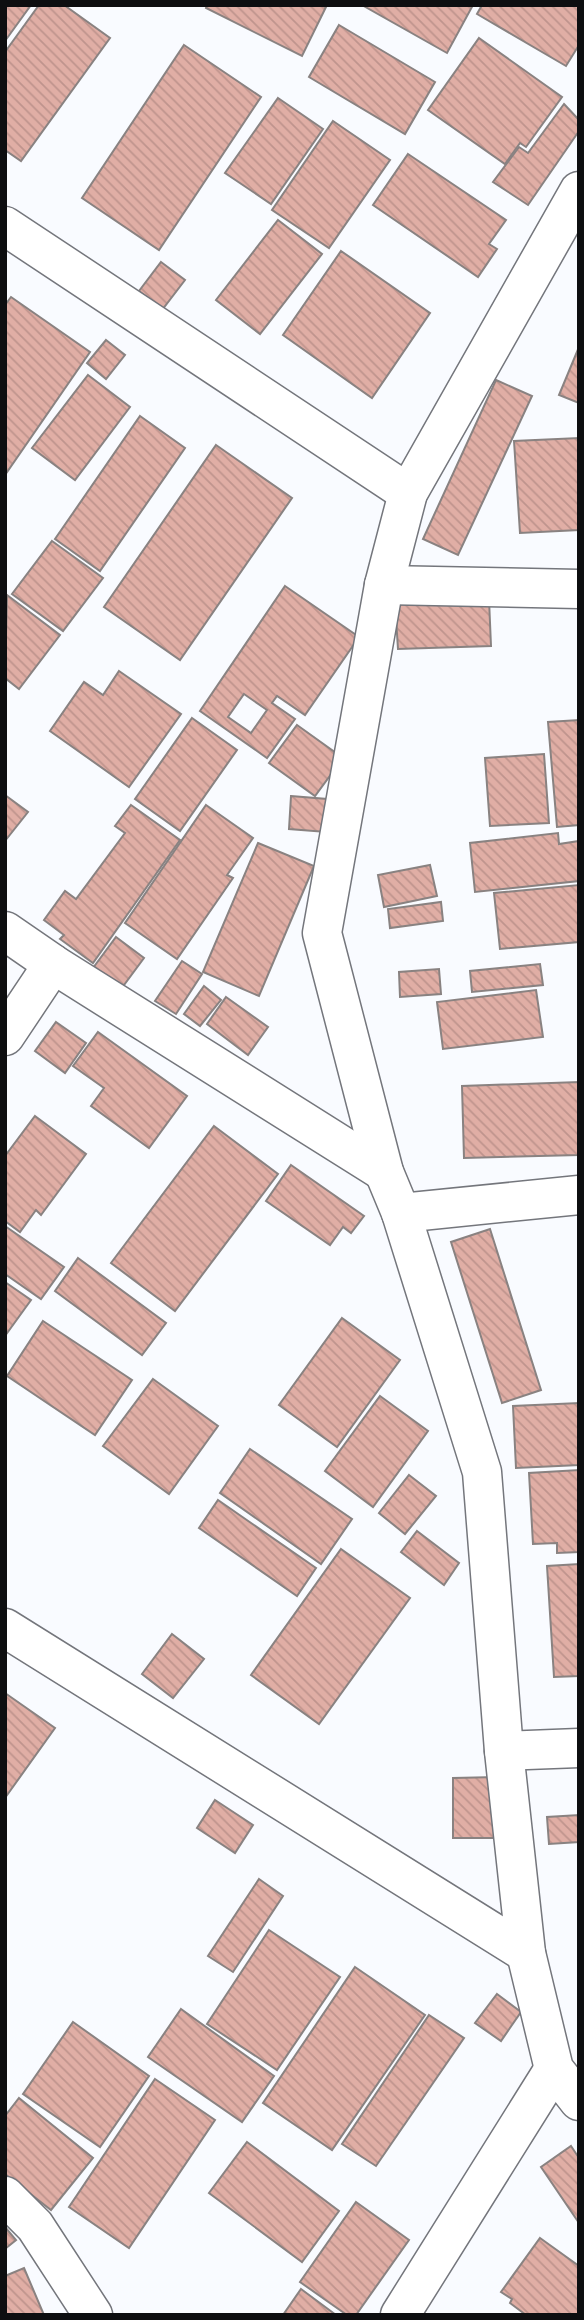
<svg xmlns="http://www.w3.org/2000/svg" width="584" height="2320" font-family="Ubuntu,sans-serif">
<style>
.building{fill:url(#building-back-hatch);stroke:#898281;stroke-width:2;fill-rule:evenodd}
.lines{fill:none;stroke-linecap:round;stroke-linejoin:round}
.street-casing{stroke:#74767c;stroke-width:41}
.street{stroke:#fff;stroke-width:38}
</style>
<defs>
<pattern id="building-back-hatch" width="6" height="6" patternUnits="userSpaceOnUse" patternTransform="scale(1.75)"><rect width="6" height="6" fill="#e0aea5"/><path d="M-1 5l2 2M0 0l6 6M5-1l2 2" fill="none" stroke="#bf948d"/></pattern>
</defs>
<rect width="100%" height="100%" fill="#f9fbff"/>
<g class="building">
<polygon points="5,5 31,5 5,41"/>
<polygon points="39,5 64,5 110,38 21,161 5,150 5,52"/>
<polygon points="207,5 321,5 326,7 302,56 206,8"/>
<polygon points="362,5 473,5 447,53"/>
<polygon points="482,5 579,5 579,45 566,66 477,14"/>
<polygon points="339,25 435,82 405,134 309,77"/>
<polygon points="479,38 562,97 526,147 520,143 505,164 428,110"/>
<polygon points="184,45 261,97 159,250 82,198"/>
<polygon points="278,98 323,129 271,204 225,173"/>
<polygon points="564,104 579,120 579,131 528,205 493,182 519,147 528,153"/>
<polygon points="333,121 390,160 329,248 272,210"/>
<polygon points="408,154 506,220 489,244 497,249 478,277 373,205"/>
<polygon points="278,220 322,254 260,334 216,300"/>
<polygon points="341,251 430,313 372,398 283,335"/>
<polygon points="161,262 185,280 162,310 139,291"/>
<polygon points="11,297 90,352 5,475 5,305"/>
<polygon points="106,340 125,355 106,379 87,363"/>
<polygon points="579,347 579,403 559,395"/>
<polygon points="88,375 130,407 75,480 32,448"/>
<polygon points="496,380 532,396 458,555 423,539"/>
<polygon points="140,416 185,448 100,571 55,539"/>
<polygon points="579,438 579,530 520,533 514,441"/>
<polygon points="216,445 292,498 180,660 104,607"/>
<polygon points="52,541 103,578 63,631 12,594"/>
<path d="M285 586 359 637 305 715 277 696 272 703 295 719 267 758 200 711ZM244 694 267 710 251 733 228 717Z"/>
<polygon points="7,595 60,635 19,689 5,678"/>
<polygon points="489,599 491,646 398,649 395,603"/>
<polygon points="119,671 181,714 129,787 50,731 84,682 103,695"/>
<polygon points="192,718 237,750 180,831 135,799"/>
<polygon points="579,720 579,825 557,827 548,722"/>
<polygon points="297,725 343,758 315,796 269,763"/>
<polygon points="544,754 549,823 490,826 485,758"/>
<polygon points="5,795 28,812 5,841"/>
<polygon points="291,796 327,799 326,832 289,829"/>
<polygon points="131,805 180,840 93,963 60,939 64,935 44,920 65,891 76,899 125,833 115,826"/>
<polygon points="206,805 253,838 227,875 233,878 177,959 125,923"/>
<polygon points="558,833 559,844 579,841 579,881 475,892 470,843"/>
<polygon points="258,843 314,866 259,996 203,972"/>
<polygon points="430,865 437,896 384,907 378,875"/>
<polygon points="579,885 579,942 500,949 494,893"/>
<polygon points="441,902 443,921 390,928 388,909"/>
<polygon points="116,937 144,958 121,989 93,968"/>
<polygon points="182,961 202,974 176,1014 155,1001"/>
<polygon points="540,964 543,985 472,992 470,971"/>
<polygon points="439,969 441,994 400,997 399,972"/>
<polygon points="204,986 221,1000 200,1026 184,1014"/>
<polygon points="536,990 543,1037 443,1049 437,1002"/>
<polygon points="226,997 268,1027 248,1055 207,1024"/>
<polygon points="56,1022 86,1043 65,1073 35,1051"/>
<polygon points="98,1032 187,1096 149,1148 91,1106 104,1088 73,1066"/>
<polygon points="579,1082 579,1155 464,1158 462,1086"/>
<polygon points="35,1116 86,1154 41,1215 36,1210 20,1232 5,1221 5,1156"/>
<polygon points="214,1126 278,1174 175,1311 111,1263"/>
<polygon points="291,1165 364,1216 351,1233 343,1227 330,1245 266,1201"/>
<polygon points="5,1226 64,1267 41,1299 5,1274"/>
<polygon points="490,1229 541,1390 502,1403 451,1242"/>
<polygon points="78,1258 166,1323 142,1355 55,1291"/>
<polygon points="5,1282 31,1300 5,1336"/>
<polygon points="342,1318 400,1360 337,1447 279,1405"/>
<polygon points="43,1321 132,1380 95,1435 7,1376"/>
<polygon points="153,1379 218,1426 169,1494 103,1446"/>
<polygon points="380,1396 428,1431 373,1507 325,1471"/>
<polygon points="579,1403 579,1465 516,1468 513,1406"/>
<polygon points="250,1449 352,1519 321,1564 220,1493"/>
<polygon points="579,1470 579,1552 557,1553 557,1543 533,1544 529,1473"/>
<polygon points="409,1475 436,1496 405,1534 379,1513"/>
<polygon points="218,1500 316,1568 297,1596 199,1528"/>
<polygon points="417,1531 459,1563 444,1585 401,1552"/>
<polygon points="341,1549 410,1598 319,1724 251,1675"/>
<polygon points="579,1564 579,1676 554,1677 547,1566"/>
<polygon points="172,1634 204,1659 173,1698 142,1674"/>
<polygon points="5,1693 55,1728 5,1798"/>
<polygon points="497,1777 497,1838 453,1838 453,1778"/>
<polygon points="215,1800 253,1825 235,1853 197,1828"/>
<polygon points="579,1815 579,1842 549,1844 547,1817"/>
<polygon points="259,1879 283,1896 233,1972 208,1956"/>
<polygon points="269,1930 340,1977 277,2070 207,2024"/>
<polygon points="355,1967 425,2015 332,2150 263,2103"/>
<polygon points="497,1994 521,2012 501,2041 475,2023"/>
<polygon points="181,2009 274,2076 242,2122 148,2057"/>
<polygon points="429,2015 464,2038 376,2166 342,2144"/>
<polygon points="73,2022 149,2076 100,2147 23,2094"/>
<polygon points="155,2079 215,2120 129,2248 69,2207"/>
<polygon points="19,2098 93,2158 51,2210 5,2174 5,2116"/>
<polygon points="247,2142 339,2211 302,2262 209,2193"/>
<polygon points="571,2146 579,2158 579,2223 541,2167"/>
<polygon points="356,2202 409,2240 356,2315 347,2315 300,2282"/>
<polygon points="5,2227 16,2240 5,2249"/>
<polygon points="540,2238 579,2266 579,2315 526,2315 510,2303 512,2299 501,2292"/>
<polygon points="24,2268 44,2315 5,2315 5,2276"/>
<polygon points="301,2289 336,2315 283,2315"/>
</g>
<g class="lines">
<g class="street-casing">
<g id="street">
<polyline points="579,191 408,493 384,585 322,933 384,1172 401,1213 482,1472 504,1751 526,1953 554,2069 579,2101"/>
<polyline points="5,226 408,493"/>
<polyline points="384,585 579,589"/>
<polyline points="5,931 53,964 384,1172"/>
<polyline points="5,1036 53,964"/>
<polyline points="401,1213 579,1195"/>
<polyline points="5,1628 526,1953"/>
<polyline points="504,1751 579,1748"/>
<polyline points="5,2196 35,2226 93,2315"/>
<polyline points="400,2315 554,2069"/>
</g>
</g>
<use href="#street" class="street"/>
</g>
<rect width="584" height="2320" fill="none" stroke="#0d0e10" stroke-width="14"/>
</svg>
